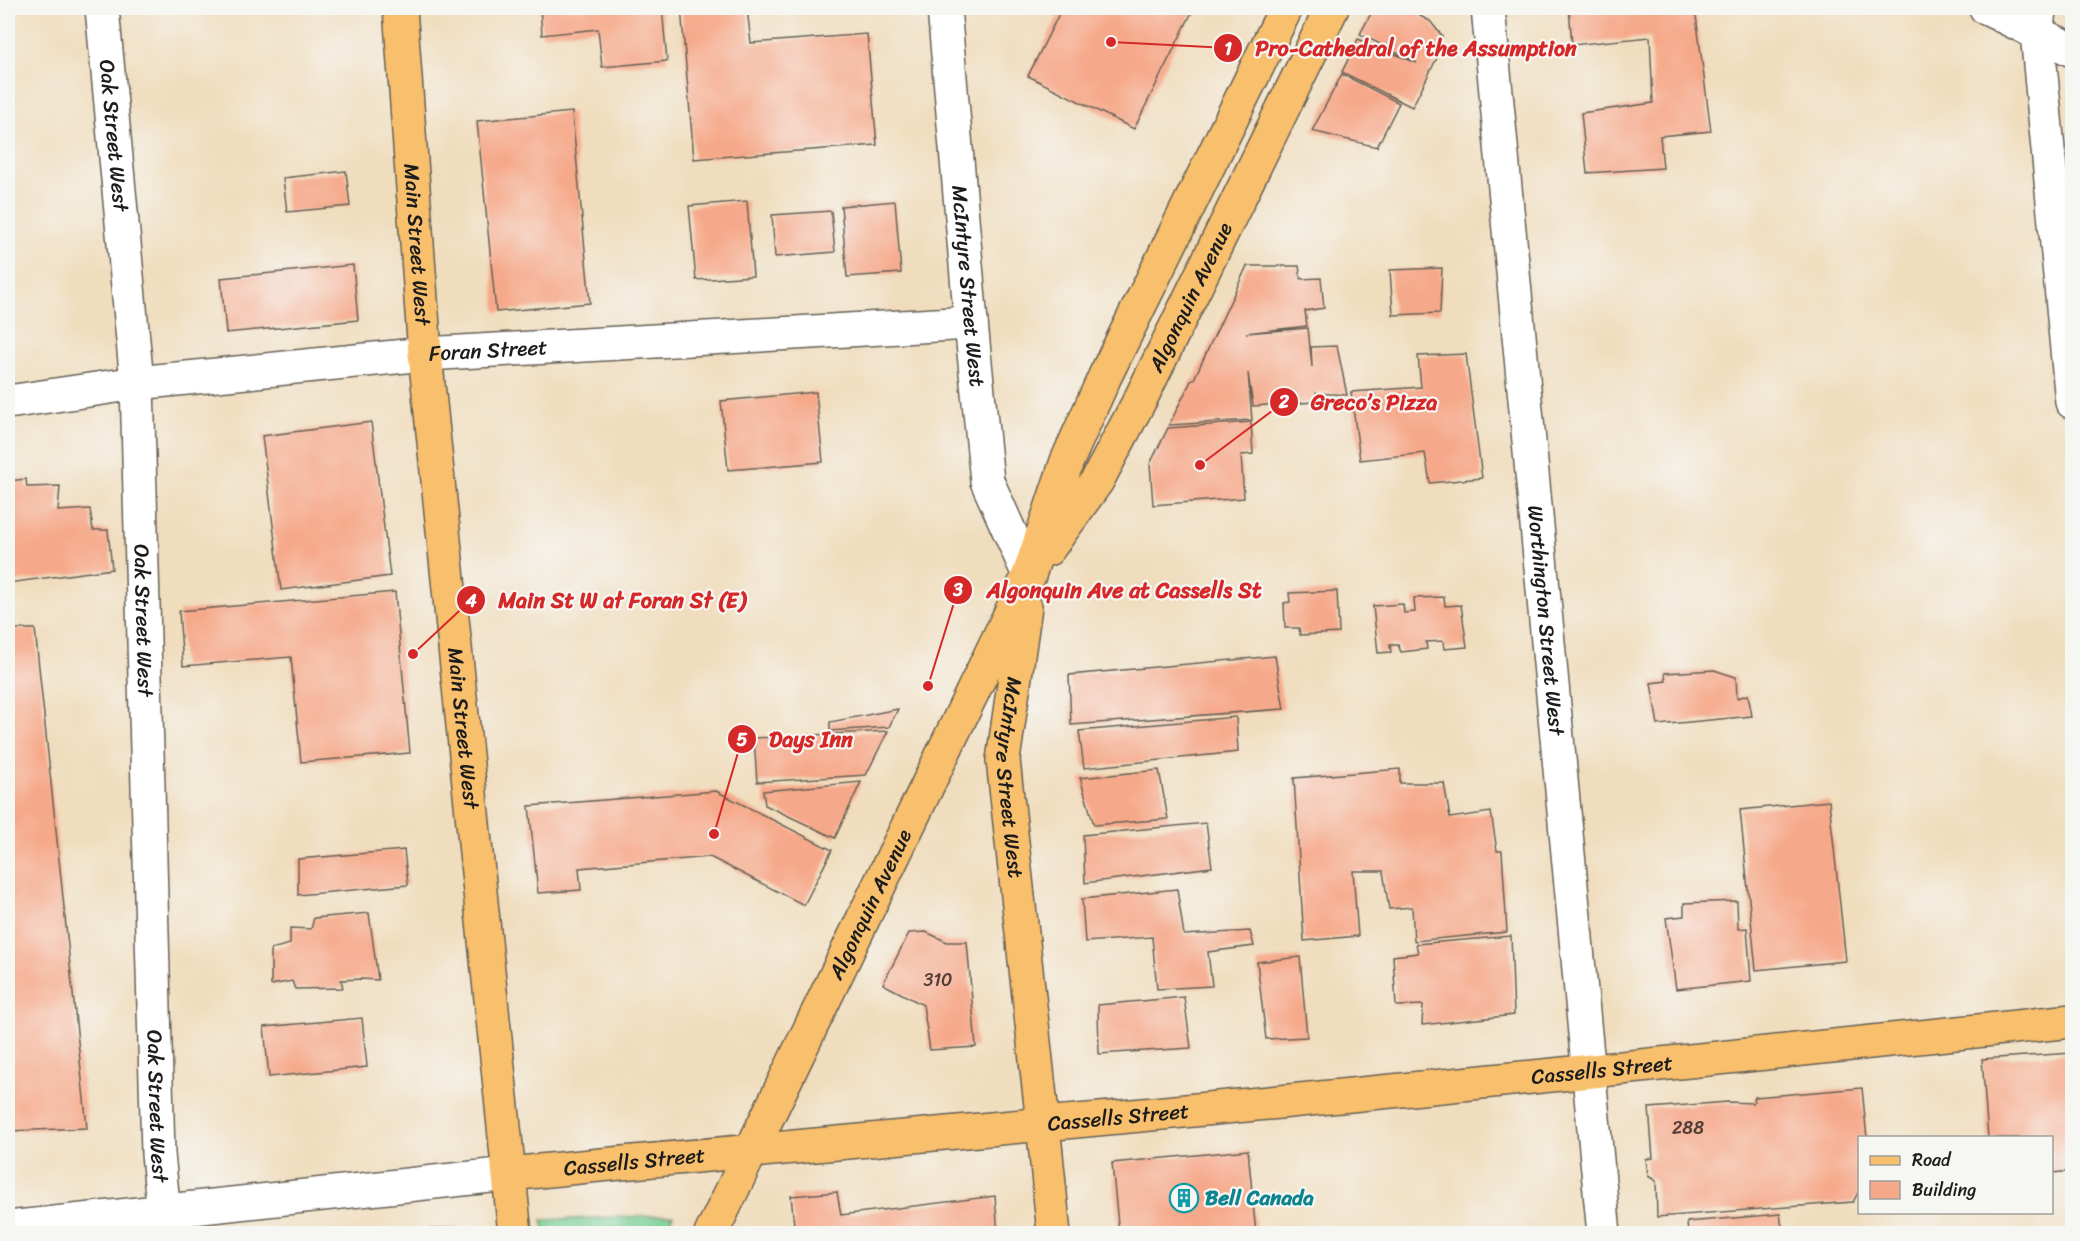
<svg xmlns="http://www.w3.org/2000/svg" width="2080" height="1241" font-family="Sriracha,sans-serif">
<style>
.green{fill:#75cd92;stroke:#487457;stroke-width:1.5}
.building{fill:#f6a98a}
.lines{fill:none;stroke-linecap:round;stroke-linejoin:round}
.minor-casing{stroke:#666055;stroke-width:36}
.major-casing{stroke:#666055;stroke-width:36}
.minor{stroke:#fff;stroke-width:33}
.major{stroke:#f8bf6c;stroke-width:33}
.labels{text-anchor:middle;dominant-baseline:central;stroke-width:4.5;stroke-linejoin:round;paint-order:stroke}
.number-label{font-size:18px;fill:#523f38}
.street-label{font-size:21px;fill:#1c1c1c;stroke:#f6f6f2}
.culture-label{font-size:21px;font-weight:bold;fill:#0d838f;stroke:#f6f6f2;text-anchor:start}
.leader{fill:none;stroke:#d62828;stroke-width:2}
.callout-dot{fill:#d62828;stroke:#f6f6f2;stroke-width:2}
.mark-label{font-size:18px;text-anchor:middle;font-weight:bold;fill:#fff}
.callout-label{font-size:22px;text-anchor:middle;font-weight:bold;fill:#d62828;stroke:#f6f6f2;stroke-width:4.5;stroke-linejoin:round;paint-order:stroke}
</style>
<rect width="100%" height="100%" fill="#f6f6f2"/>
<filter id="ink" filterUnits="userSpaceOnUse"><feTurbulence type="fractalNoise" baseFrequency=".0167" numOctaves="2"/><feDisplacementMap in="SourceGraphic" scale="12" xChannelSelector="R" yChannelSelector="G"/><feConvolveMatrix kernelMatrix="1 2 1 2 8 2 1 2 1" color-interpolation-filters="sRGB"/></filter>
<filter id="wash" filterUnits="userSpaceOnUse"><feTurbulence type="fractalNoise" baseFrequency=".008" numOctaves="4" result="noise"/><feDisplacementMap in="SourceGraphic" scale="24" xChannelSelector="R" yChannelSelector="G"/><feGaussianBlur stdDeviation="1.35" result="paint"/><feColorMatrix in="noise" values="0 0 0 0 0 0 0 0 0 0 0 0 0 0 0 0 0 1.4 0 .05"/><feComposite in="paint" operator="in"/></filter>
<g filter="url(#wash)">
<rect width="100%" height="100%" fill="#f0ddbe"/>
<polygon class="green" points="673,1215 664,1234 545,1233 542,1220"/>
<g id="blocks">
<g class="building">
<polygon points="540,8 662,8 667,61 602,67 598,29 542,35"/>
<polygon points="681,8 747,8 751,43 867,34 877,145 694,159"/>
<polygon points="1062,8 1194,8 1134,129 1028,76"/>
<polygon points="1374,8 1419,8 1420,16 1430,21 1442,36 1438,50 1439,54 1412,107 1342,72 1358,39 1417,63 1360,34"/>
<polygon points="1569,8 1695,8 1711,131 1660,136 1663,168 1587,173 1581,113 1653,103 1650,37 1572,45"/>
<polygon points="1342,74 1399,103 1377,147 1312,131"/>
<polygon points="572,112 590,303 496,312 477,121"/>
<polygon points="346,171 350,206 287,212 283,178"/>
<polygon points="747,201 753,276 696,280 689,206"/>
<polygon points="895,201 901,273 847,277 841,206"/>
<polygon points="831,211 835,252 775,257 772,215"/>
<polygon points="353,265 358,320 226,333 221,278"/>
<polygon points="1247,266 1299,266 1301,279 1321,278 1324,308 1305,311 1307,326 1246,333 1308,328 1312,367 1311,347 1337,346 1347,395 1316,393 1316,402 1253,406 1248,373 1252,420 1169,425 1192,379 1194,379"/>
<polygon points="1442,268 1440,313 1393,315 1390,270"/>
<polygon points="1466,354 1482,478 1430,483 1425,453 1360,460 1351,392 1421,387 1418,356"/>
<polygon points="816,392 823,462 728,470 721,401"/>
<polygon points="371,422 390,576 281,590 262,436"/>
<polygon points="1251,422 1253,454 1241,455 1244,498 1153,505 1150,464 1168,428"/>
<polygon points="26,479 27,487 60,486 58,511 90,509 93,530 108,530 112,569 8,583 8,481"/>
<polygon points="1337,591 1339,633 1300,635 1299,628 1285,628 1284,603 1290,602 1289,593"/>
<polygon points="395,592 410,753 301,762 291,657 183,666 179,611"/>
<polygon points="1444,597 1445,606 1461,605 1467,647 1444,649 1443,641 1426,642 1427,649 1401,652 1398,645 1390,645 1391,652 1378,653 1373,606 1403,604 1404,613 1415,612 1414,598"/>
<polygon points="8,629 35,629 87,1128 8,1131"/>
<polygon points="1275,656 1284,709 1071,725 1069,675"/>
<polygon points="1714,670 1736,677 1737,698 1748,695 1752,716 1658,725 1651,683 1666,681 1665,673"/>
<polygon points="898,709 889,727 830,731 830,722"/>
<polygon points="1236,717 1238,752 1084,768 1079,731"/>
<polygon points="888,731 866,775 757,782 754,738"/>
<polygon points="1400,769 1400,783 1444,783 1450,818 1491,812 1497,851 1502,851 1507,932 1414,941 1412,907 1389,909 1383,871 1353,871 1358,936 1304,941 1294,778"/>
<polygon points="1159,770 1168,819 1094,825 1080,778"/>
<polygon points="861,782 835,838 765,805 763,791"/>
<polygon points="716,791 832,850 804,905 710,857 579,868 581,890 538,893 529,806"/>
<polygon points="1829,801 1846,961 1756,970 1740,810"/>
<polygon points="1206,823 1212,867 1085,883 1083,835"/>
<polygon points="404,850 408,885 298,895 298,859"/>
<polygon points="1177,889 1184,935 1250,931 1254,946 1208,952 1212,986 1157,989 1152,937 1085,942 1082,899"/>
<polygon points="1737,901 1738,929 1747,928 1751,981 1676,989 1666,918 1684,916 1684,903"/>
<polygon points="369,913 378,980 361,979 341,980 343,988 295,989 292,981 271,985 271,949 290,944 290,928 311,929 314,918"/>
<polygon points="926,932 947,942 967,942 976,1047 930,1050 923,1005 883,984 909,933"/>
<polygon points="1511,936 1514,1015 1422,1025 1423,1005 1396,1006 1393,956 1418,953 1416,944"/>
<polygon points="1300,957 1307,1037 1266,1039 1257,962"/>
<polygon points="1184,997 1191,1048 1099,1054 1098,1005"/>
<polygon points="362,1018 367,1067 269,1077 264,1027"/>
<polygon points="2072,1053 2072,1171 2052,1173 2052,1138 1988,1138 1982,1059"/>
<polygon points="1862,1088 1867,1138 1860,1138 1860,1189 1853,1202 1657,1217 1656,1181 1648,1176 1646,1159 1653,1158 1649,1108 1728,1102 1753,1103 1755,1097"/>
<polygon points="1248,1150 1256,1234 1119,1234 1112,1163"/>
<polygon points="837,1192 841,1215 995,1196 998,1234 795,1234 791,1196"/>
<polygon points="1780,1214 1783,1234 1688,1234 1687,1222"/>
<polygon points="457,1227 457,1234 398,1234 398,1232"/>
</g>
</g>
</g>
<g filter="url(#ink)">
<use href="#blocks" fill-opacity="0" stroke="#666055" stroke-width="1.5"/>
<g class="lines">
<g class="minor-casing">
<g id="minor">
<path id="s1" d="M102 8 137 383 158 1154 166 1234"/>
<path id="s2" d="M944 8 971 323 987 481 1029 575"/>
<path id="s3" d="M1488 8 1604 1234"/>
<polyline points="1986,8 2072,50"/>
<polyline points="2039,8 2037,33 2072,402"/>
<path id="s4" d="M8 402 137 383 425 354 971 323"/>
<polyline points="8,1228 509,1174"/>
</g>
</g>
<g class="major-casing">
<g id="major">
<path id="s5" d="M400 8 425 354 515 1234"/>
<path id="s6" d="M1048 549 1097 481 1142 396 1332 8"/>
<path id="s7" d="M1025 607 1003 760 1043 1124 1054 1234"/>
<path id="s8" d="M509 1174C687 1156 865 1140 1044 1124 1387 1093 1730 1057 2072 1021"/>
<path id="s9" d="M711 1234 1029 575 1067 461 1105 376 1286 8"/>
</g>
</g>
<use href="#minor" class="minor"/>
<use href="#major" class="major"/>
</g>
</g>
<defs>
<g id="building-ring" transform="scale(1.5)"><circle r="9.5" fill="#f6f6f2" stroke="#0f9aa8" stroke-width="1.5"/><path d="M-4-6H4V6H1V3H-1V6H-4ZM-2.5-4.3h1.7v1.8h-1.7ZM.8-4.3h1.7v1.8H.8ZM-2.5-1h1.7V.8h-1.7ZM.8-1h1.7V.8H.8Z" fill="#0f9aa8"/></g>
</defs>
<g fill-rule="evenodd">
<use href="#building-ring" x="1184" y="1198"/>
</g>
<g class="labels">
<g class="number-label">
<text x="938" y="980">310</text>
<text x="1688" y="1128">288</text>
</g>
<g class="street-label">
<text stroke="none"><textPath href="#s1" startOffset="128">Oak Street West</textPath></text>
<text stroke="none"><textPath href="#s5" startOffset="237">Main Street West</textPath></text>
<text stroke="none"><textPath href="#s2" startOffset="279">McIntyre Street West</textPath></text>
<text stroke="none"><textPath href="#s6" startOffset="290">Algonquin Avenue</textPath></text>
<text stroke="none"><textPath href="#s4" startOffset="483">Foran Street</textPath></text>
<text stroke="none"><textPath href="#s1" startOffset="614">Oak Street West</textPath></text>
<text stroke="none"><textPath href="#s3" startOffset="615">Worthington Street West</textPath></text>
<text stroke="none"><textPath href="#s5" startOffset="723">Main Street West</textPath></text>
<text stroke="none"><textPath href="#s7" startOffset="172">McIntyre Street West</textPath></text>
<text stroke="none"><textPath href="#s9" startOffset="366">Algonquin Avenue</textPath></text>
<text stroke="none"><textPath href="#s8" startOffset="1098">Cassells Street</textPath></text>
<text stroke="none"><textPath href="#s1" startOffset="1100">Oak Street West</textPath></text>
<text stroke="none"><textPath href="#s8" startOffset="612">Cassells Street</textPath></text>
<text stroke="none"><textPath href="#s8" startOffset="126">Cassells Street</textPath></text>
</g>
<g class="culture-label">
<text x="1205" y="1198">Bell Canada</text>
</g>
</g>
<path class="leader" d="M1111 42L1228 48M1200 465L1284 402M928 686L958 590M413 654L471 600M714 834L742 739"/>
<g class="callout-dot">
<circle cx="1111" cy="42" r="6"/>
<circle cx="1200" cy="465" r="6"/>
<circle cx="928" cy="686" r="6"/>
<circle cx="413" cy="654" r="6"/>
<circle cx="714" cy="834" r="6"/>
<circle cx="1228" cy="48" r="15"/>
<circle cx="1284" cy="402" r="15"/>
<circle cx="958" cy="590" r="15"/>
<circle cx="471" cy="600" r="15"/>
<circle cx="742" cy="739" r="15"/>
</g>
<g class="mark-label">
<text x="1228" y="55">1</text>
<text x="1284" y="408">2</text>
<text x="958" y="596">3</text>
<text x="471" y="607">4</text>
<text x="742" y="746">5</text>
</g>
<g class="callout-label">
<text x="1416" y="56">Pro-Cathedral of the Assumption</text>
<text x="1374" y="410">Greco’s Pizza</text>
<text x="1124" y="598">Algonquin Ave at Cassells St</text>
<text x="622" y="608">Main St W at Foran St (E)</text>
<text x="811" y="747">Days Inn</text>
</g>
<rect width="2080" height="1241" fill="none" stroke="#f6f6f2" stroke-width="30"/>
<rect x="1858" y="1136" width="195" height="78" fill="#f6f6f2" stroke="#9f9f9c" stroke-width="1.5"/>
<rect x="1870" y="1156" width="30" height="9" fill="#f8bf6c" stroke="#9f9f9c" stroke-width="1.5"/>
<text x="1912" y="1166" font-size="18" fill="#1c1c1c">Road</text>
<rect x="1870" y="1181" width="30" height="18" fill="#f6a98a" stroke="#9f9f9c" stroke-width="1.5"/>
<text x="1912" y="1196" font-size="18" fill="#1c1c1c">Building</text>
</svg>
